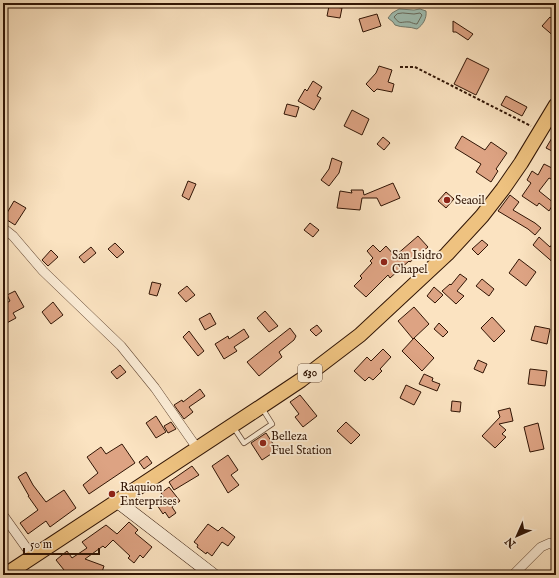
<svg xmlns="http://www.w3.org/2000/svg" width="559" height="578" font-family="'IM FELL English',serif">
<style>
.water{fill:#9fbeb2;stroke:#737a6d}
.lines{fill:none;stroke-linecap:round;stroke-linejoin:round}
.shore{stroke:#686a5c;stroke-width:1}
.building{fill:#dda383;stroke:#311505}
.lane-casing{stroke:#644834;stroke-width:6}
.street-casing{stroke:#644834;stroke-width:10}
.secondary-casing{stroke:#311505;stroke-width:14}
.primary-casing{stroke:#311505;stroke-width:16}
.path{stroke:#311505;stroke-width:2;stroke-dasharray:3 2;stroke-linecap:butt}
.lane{stroke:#fcedd7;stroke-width:4.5}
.street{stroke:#fcedd7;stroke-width:9}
.secondary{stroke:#fcedd7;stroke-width:13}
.primary{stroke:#eec280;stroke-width:14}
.poi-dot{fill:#8f2418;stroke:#fcedd7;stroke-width:1.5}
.labels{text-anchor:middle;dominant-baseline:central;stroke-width:3.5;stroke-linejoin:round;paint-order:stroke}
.shield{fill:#fcedd7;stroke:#6e5644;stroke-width:1}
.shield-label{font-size:11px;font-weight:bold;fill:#311505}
.poi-label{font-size:12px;fill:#311505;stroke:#fcedd7;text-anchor:start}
</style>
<rect width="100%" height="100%" fill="#fbe3c1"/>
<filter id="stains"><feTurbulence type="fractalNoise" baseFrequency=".005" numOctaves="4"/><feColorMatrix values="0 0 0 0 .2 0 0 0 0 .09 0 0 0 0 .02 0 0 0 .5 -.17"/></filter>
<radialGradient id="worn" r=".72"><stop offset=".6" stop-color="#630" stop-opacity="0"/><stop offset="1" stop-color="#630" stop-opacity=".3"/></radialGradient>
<path class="water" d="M399 9 414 10 420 9 426 11C427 18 423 25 417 29 409 26 402 28 395 25L393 22 388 18 392 13Z"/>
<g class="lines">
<path class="shore" d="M403 13 414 14 420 13 422 15 417 24C415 24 412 23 410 22 400 21 401 26 394 17L397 14Z"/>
</g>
<g class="building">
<polygon points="329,6 342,8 340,18 327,16"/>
<polygon points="377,14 381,26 363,32 359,19"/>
<polygon points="550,17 556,22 556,38 542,26"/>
<polygon points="453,21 473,34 468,40 456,32 453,32"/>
<polygon points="467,58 489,69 476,95 454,84"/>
<polygon points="379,66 392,70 388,82 394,84 392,92 377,89 374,92 366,84 376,73"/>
<polygon points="313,81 322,87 317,96 321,98 314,110 298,101 305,89 307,91"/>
<polygon points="506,96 527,107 522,116 501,105"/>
<polygon points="287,104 299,107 296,117 284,114"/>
<polygon points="352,110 369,119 362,135 344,126"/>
<polygon points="556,131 556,153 546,148"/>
<polygon points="462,136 485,150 491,142 507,153 496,169 498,171 491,182 476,172 481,164 455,148"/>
<polygon points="383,137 390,143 384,150 377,144"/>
<polygon points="332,158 342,162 339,173 329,186 321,180 329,169"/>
<polygon points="544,164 556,170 556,174 553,180 549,178 539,191 554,203 549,211 539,203 537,206 522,196 531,183 527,180 532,171 538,175"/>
<polygon points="188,181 196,184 189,200 182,196"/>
<polygon points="393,183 400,198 381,206 377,198 362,198 360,210 337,208 340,191 352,193 351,190 363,190 364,195"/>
<polygon points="446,192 454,199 446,208 438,201"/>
<polygon points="510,195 519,202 513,210 535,223 541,228 535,235 528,229 498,211"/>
<polygon points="14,201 26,208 15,225 4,218"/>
<polygon points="310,223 319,230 313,237 304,230"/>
<polygon points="418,236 428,247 410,262 409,261 390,278 388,275 366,297 354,286 362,278 360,276 372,263 370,261 373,258 367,251 373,245 380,252 386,246 395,256"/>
<polygon points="539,237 550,247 556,239 556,265 533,245"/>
<polygon points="482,240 488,245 478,255 472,249"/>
<polygon points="115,243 124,252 117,258 108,249"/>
<polygon points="91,247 96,253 84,263 79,257"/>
<polygon points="51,250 58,257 48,266 42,260"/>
<polygon points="519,259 536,272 526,286 509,273"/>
<polygon points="460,274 467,279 457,291 464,296 456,304 442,291 450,284 451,285"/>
<polygon points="482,279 494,289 489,296 476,286"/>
<polygon points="152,282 161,284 157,296 149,294"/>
<polygon points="187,286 195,295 186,302 178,293"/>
<polygon points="434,287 443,295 435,303 427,296"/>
<polygon points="15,291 24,307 13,313 16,318 3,325 3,305 10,301 7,295"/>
<polygon points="53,302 63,315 51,324 42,312"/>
<polygon points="414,307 429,324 413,339 398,321"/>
<polygon points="265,311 278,326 269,332 257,318"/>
<polygon points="210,313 216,324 205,330 199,319"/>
<polygon points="492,317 505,331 494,342 481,328"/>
<polygon points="439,323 448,332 443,337 434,329"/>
<polygon points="317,325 322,331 316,336 310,330"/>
<polygon points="535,326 550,329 547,344 531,340"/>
<polygon points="290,328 296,336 294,340 279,352 282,357 259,376 247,362"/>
<polygon points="244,329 249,337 234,347 237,351 224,359 215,344 228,336 229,339"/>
<polygon points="189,331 204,351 198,356 183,337"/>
<polygon points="414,338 434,358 422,371 402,351"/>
<polygon points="383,349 391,357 380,369 382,371 373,380 369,377 365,381 354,371 367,357 371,361"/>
<polygon points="478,360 487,364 483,373 474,369"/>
<polygon points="120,365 126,372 117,379 111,372"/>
<polygon points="530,369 547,371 545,386 528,384"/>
<polygon points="424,374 433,378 432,381 440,384 437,391 419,384"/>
<polygon points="406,385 421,392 414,405 400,398"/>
<polygon points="200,389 205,396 189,407 193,412 184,419 174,405 182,400 183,402"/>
<polygon points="300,395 317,416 303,427 295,417 299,414 290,402"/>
<polygon points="452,401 461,402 460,412 451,411"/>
<polygon points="510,408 513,421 499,424 506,430 502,434 506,437 495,448 482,436 500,417 498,411"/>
<polygon points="156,416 166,432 156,438 146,423"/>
<polygon points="171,422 176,429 168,433 164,426"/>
<polygon points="346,422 360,435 351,444 337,431"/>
<polygon points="538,423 544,449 530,452 524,427"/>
<polygon points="266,433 277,450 262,460 251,443"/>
<polygon points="122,444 135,463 89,494 83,485 98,473 87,457 101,447 106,454"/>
<polygon points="228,455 238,470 231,475 239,485 228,493 212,466"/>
<polygon points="147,456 152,463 144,469 139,462"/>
<polygon points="192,466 199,475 174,490 169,482"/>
<polygon points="26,472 33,485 46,502 64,490 76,508 50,527 46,521 28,534 20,523 38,510 28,496 29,496 18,477"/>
<polygon points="169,487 180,501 172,507 176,513 169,518 165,512 163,514 157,505 160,502 159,500 164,497 161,493"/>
<polygon points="129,522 138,530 135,533 152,547 143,558 140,555 134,563 128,558 130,556 113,540 105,548 103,546 85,559 104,566 101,575 68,575 56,560 67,551 72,558 87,548 82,542 106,525 117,534"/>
<polygon points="208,524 218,531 222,527 235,537 228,546 222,542 212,556 207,552 206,554 197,547 198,545 194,542"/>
</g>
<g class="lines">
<g class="lane-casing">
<polyline id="lane" points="234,428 244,443 272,424 262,408"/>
</g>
<g class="street-casing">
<g id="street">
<polyline points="3,228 13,236 43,271 121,346 155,388 197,448"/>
<polyline points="3,515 33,557"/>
<polyline points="513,575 541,547 550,543 556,547"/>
</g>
</g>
<g class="secondary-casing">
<polyline id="secondary" points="117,501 213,575"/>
</g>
<g class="primary-casing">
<polyline id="primary" points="5,575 262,406 301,380 360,335 447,254 482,216 503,189 521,163 556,105"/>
</g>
<polyline class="path" points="400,67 415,67 531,126"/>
<use href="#lane" class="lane"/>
<use href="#street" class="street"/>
<use href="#secondary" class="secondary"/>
<use href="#primary" class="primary"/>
</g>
<g class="poi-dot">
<circle cx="447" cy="200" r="4"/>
<circle cx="384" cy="262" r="4"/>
<circle cx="263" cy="443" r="4"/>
<circle cx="112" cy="494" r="4"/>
</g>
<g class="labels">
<rect class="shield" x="298" y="364" width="24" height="18" rx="3"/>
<g class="shield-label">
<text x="310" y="373">630</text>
</g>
<g class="poi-label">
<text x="455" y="200">Seaoil</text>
<text x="392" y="255">San Isidro<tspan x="392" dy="14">Chapel</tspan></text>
<text x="271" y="436">Belleza<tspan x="271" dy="14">Fuel Station</tspan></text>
<text x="120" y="487">Raquion<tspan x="120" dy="14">Enterprises</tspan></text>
</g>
</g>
<rect width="559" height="578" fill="none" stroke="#fbe3c1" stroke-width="16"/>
<rect x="4" y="4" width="551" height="570" fill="none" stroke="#311505" stroke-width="2"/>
<rect x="8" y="8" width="543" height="562" fill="none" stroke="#311505"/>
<g transform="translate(517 536) rotate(225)" stroke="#fcedd7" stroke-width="3" paint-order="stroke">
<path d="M0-3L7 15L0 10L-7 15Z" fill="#311505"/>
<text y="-6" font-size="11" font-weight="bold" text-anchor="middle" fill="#311505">N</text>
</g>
<path d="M24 548v6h75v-6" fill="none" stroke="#311505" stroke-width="2"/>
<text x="30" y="548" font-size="12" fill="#311505" stroke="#fcedd7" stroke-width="3" paint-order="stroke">50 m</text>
<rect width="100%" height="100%" filter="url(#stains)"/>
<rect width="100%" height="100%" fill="url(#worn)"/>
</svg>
